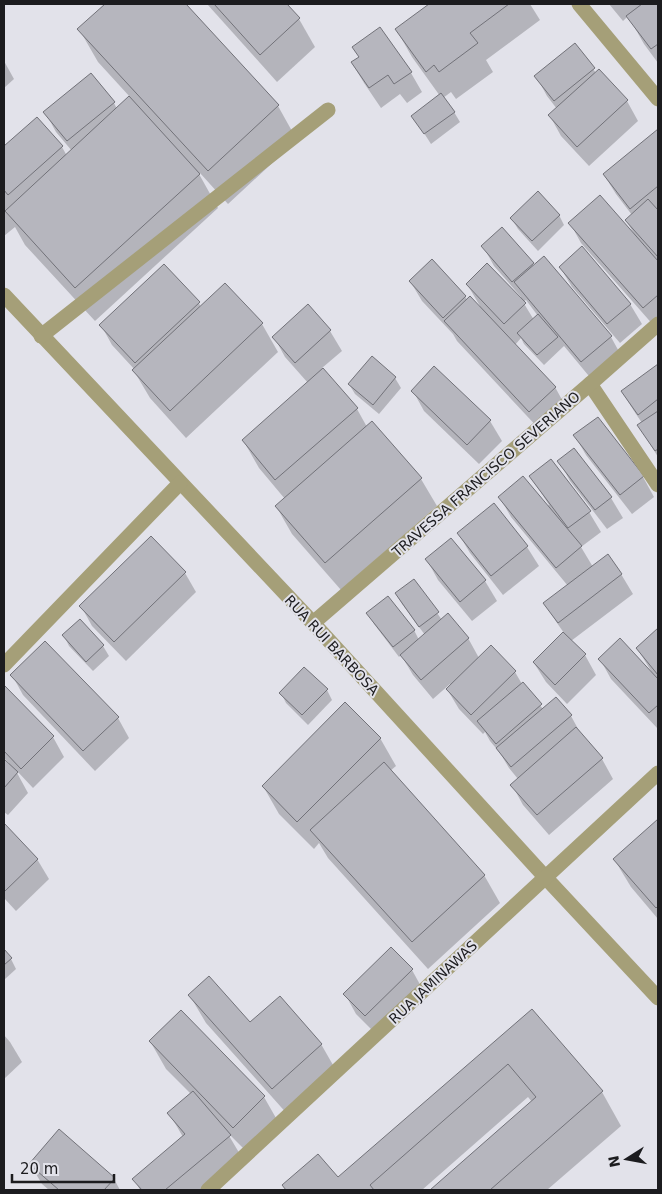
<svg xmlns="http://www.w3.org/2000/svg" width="662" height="1194" font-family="'DejaVu Sans',sans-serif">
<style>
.shadow{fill:#0003;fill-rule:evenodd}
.building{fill:#b6b6be;stroke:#727279}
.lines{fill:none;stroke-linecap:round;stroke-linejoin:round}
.minor{stroke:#a59f78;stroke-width:15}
.labels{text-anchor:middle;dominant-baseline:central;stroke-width:4;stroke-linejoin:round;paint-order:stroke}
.street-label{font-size:14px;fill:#1c1c1f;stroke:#e2e2ea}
</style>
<rect width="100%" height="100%" fill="#e2e2ea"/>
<g class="shadow">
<polygon points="106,4 184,4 278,106 297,140 228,204 200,173 199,174 218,208 95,321 25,245 15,227 4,236 4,148 37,119 62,147 67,156 72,151 56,132 45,112 114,103 117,109 130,97 98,62 79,29"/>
<polygon points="207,4 286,4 299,19 315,47 277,82"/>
<polygon points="431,4 530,4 540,20 486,60 493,72 456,99 451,92 443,98 454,112 460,122 431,144 413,116 440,96 412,57 396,29"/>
<polygon points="609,4 658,4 658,63 644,44 628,16 623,21"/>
<polygon points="575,45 596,73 627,101 638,121 589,166 561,136 550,116 557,109 547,96 536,76"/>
<polygon points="4,61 14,79 4,88"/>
<polygon points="352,63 411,73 422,92 407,103 400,94 381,108 364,83"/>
<polygon points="658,131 658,325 655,327 581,243 570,223 633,234 634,234 626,220 632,215 616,194 604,175"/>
<polygon points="559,215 564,225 538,251 518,229 512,219"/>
<path d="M483 246 533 264 534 267 611 337 622 357 593 381 564 346 544 365 524 344 521 338 515 345 555 387 566 407 541 431 457 341 453 334 422 301 410 281 465 296 467 300 479 307 480 306 467 284 520 299 521 297 494 266ZM526 300 538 316 534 320 523 302Z"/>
<polygon points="560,267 630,304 642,324 620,343 572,287"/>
<polygon points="199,303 201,308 262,324 278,352 186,438 150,398 134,371 135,370 112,345 101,325"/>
<polygon points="308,306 330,331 342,351 322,368 357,409 367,427 421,479 437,506 341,590 292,534 276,506 285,499 259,468 243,440 308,383 285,357 274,337"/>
<polygon points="658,365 658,457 639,426 642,423 634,411 622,392"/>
<polygon points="395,378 401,388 379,414 355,394 349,384"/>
<polygon points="413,391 490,421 502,441 479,464 424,411"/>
<polygon points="597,418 643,477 654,497 632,514 586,455 575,436"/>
<polygon points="574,450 611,498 623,518 607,529 570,481 559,461"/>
<polygon points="531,477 589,512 601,532 581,547 593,567 621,574 633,594 571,641 585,655 596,675 567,704 546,682 534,663 564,633 557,623 545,603 568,586 511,517 500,498 547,506 549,505"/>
<polygon points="458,533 527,547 539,566 503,595 470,553"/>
<polygon points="451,540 485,581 497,601 472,621 438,580 427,560"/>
<polygon points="185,573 196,592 126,661 92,626 81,606"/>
<polygon points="396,594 437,613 442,620 468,638 479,658 515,672 522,684 543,709 571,716 582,736 602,759 613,779 549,835 523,805 512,785 518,779 509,768 500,753 490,741 485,732 483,734 459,709 447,689 451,685 450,684 433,699 413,675 401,655 399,657 374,624 368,613 414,630 419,640 425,635 402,604"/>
<polygon points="80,620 103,646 109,656 93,671 69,646 64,636"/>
<polygon points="658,630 658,729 611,679 600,659 651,671 637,648"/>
<polygon points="12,675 118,718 129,738 95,771 23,695"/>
<polygon points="4,686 53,737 64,757 33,788 17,771 16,771 28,793 8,815 4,812 4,761 8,765 9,763 4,758"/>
<polygon points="327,690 332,700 308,725 286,703 281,693"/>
<polygon points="380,738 396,766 390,771 484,875 500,903 428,969 328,858 319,843 314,849 279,814 263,786"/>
<polygon points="658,820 658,919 631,887 614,859"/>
<polygon points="4,825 37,859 49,879 16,911 4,898"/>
<polygon points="4,951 11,959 16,969 4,980"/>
<polygon points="412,970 423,990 377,1035 356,1014 345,994"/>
<polygon points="190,996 250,1024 321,1044 337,1072 289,1116 206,1023"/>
<polygon points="181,1011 264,1097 280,1125 250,1155 229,1134 228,1134 241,1156 200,1190 140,1190 134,1179 183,1137 169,1113 191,1094 166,1069 150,1041"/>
<polygon points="532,1011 602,1092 621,1126 547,1190 432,1190 532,1102 528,1097 422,1190 286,1190 284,1185 338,1179"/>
<polygon points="4,1035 10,1042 22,1062 4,1079"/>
<polygon points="30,1164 114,1179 120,1190 49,1190 42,1184"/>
</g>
<g class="building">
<polygon points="105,4 186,4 279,105 208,171 77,29"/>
<polygon points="214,4 287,4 300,18 260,55"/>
<polygon points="429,4 509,4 470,33 478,43 439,72 434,65 426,72 395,29"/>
<polygon points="642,4 658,4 658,44 651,49 626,16"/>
<polygon points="380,27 412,72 394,84 388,75 369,88 351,62 359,57 352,47"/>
<polygon points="575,43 595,68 554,101 534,76"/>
<polygon points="599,69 628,100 577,147 548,115"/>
<polygon points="91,73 115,102 67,141 43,112"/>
<polygon points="441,93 455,112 424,134 411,116"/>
<polygon points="129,96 200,174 75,288 5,211"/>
<polygon points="37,117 63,146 8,195 4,190 4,146"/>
<polygon points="658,129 658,186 630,209 603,174"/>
<polygon points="538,191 560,215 532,241 510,218"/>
<polygon points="600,195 658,261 658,295 643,308 568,223"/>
<polygon points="648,199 658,210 658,257 625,220"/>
<polygon points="502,227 534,263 512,282 481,246"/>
<polygon points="582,246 631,304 607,324 559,267"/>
<polygon points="544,256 612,336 581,362 514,282"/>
<polygon points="432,259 466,296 443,318 409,281"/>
<polygon points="487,263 526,303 504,324 466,284"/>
<polygon points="164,264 200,302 135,363 99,325"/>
<polygon points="225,283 263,323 170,411 132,370"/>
<polygon points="470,296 556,387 529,412 444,321"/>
<polygon points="308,304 331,330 295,363 272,337"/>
<polygon points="538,314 558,337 537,355 517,333"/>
<polygon points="372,356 396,377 373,405 348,384"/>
<polygon points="658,364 658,399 638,415 621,391"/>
<polygon points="434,366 491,420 467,445 411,391"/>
<polygon points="323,368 358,408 275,480 242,440"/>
<polygon points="658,411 658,449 655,451 637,425"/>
<polygon points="598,417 644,476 620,495 573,435"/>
<polygon points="372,421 422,478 325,563 275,506"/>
<polygon points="574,448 612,497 595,510 557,461"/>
<polygon points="551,459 591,511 568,528 529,476"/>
<polygon points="523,476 582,546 556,568 498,497"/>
<polygon points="494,503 528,546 491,576 457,533"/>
<polygon points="151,536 186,572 114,642 79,606"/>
<polygon points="451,538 486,580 460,602 425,559"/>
<polygon points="608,554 622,574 558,623 543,603"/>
<polygon points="414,579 439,612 419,627 395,593"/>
<polygon points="388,596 415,630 393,647 366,613"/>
<polygon points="448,613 469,638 421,680 400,655"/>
<polygon points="80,619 104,645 86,662 62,635"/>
<polygon points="658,628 658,675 636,648"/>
<polygon points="563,632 586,654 555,685 533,662"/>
<polygon points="620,638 658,679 658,705 649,713 598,659"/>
<polygon points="45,641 119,717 83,751 10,675"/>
<polygon points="491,645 516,671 471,715 446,689"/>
<polygon points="304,667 328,689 302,715 279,693"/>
<polygon points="523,682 542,704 496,744 477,721"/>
<polygon points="4,685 54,736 21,769 4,751"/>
<polygon points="556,697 572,715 511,767 496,748"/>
<polygon points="345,702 381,738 297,822 262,786"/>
<polygon points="576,727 603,758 537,815 510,785"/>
<polygon points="4,759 18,772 4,788"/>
<polygon points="384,762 485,875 412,942 310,830"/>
<polygon points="658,819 658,906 656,908 613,859"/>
<polygon points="4,823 38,859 4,892"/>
<polygon points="391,947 413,969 365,1016 343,994"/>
<polygon points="4,949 12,958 4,965"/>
<polygon points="209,976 250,1022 280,996 322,1044 272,1089 188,995"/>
<polygon points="532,1009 603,1091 490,1190 430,1190 536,1097 508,1064 370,1185 374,1190 286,1190 282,1185 318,1154 338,1177"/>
<polygon points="181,1010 265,1096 233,1128 149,1041"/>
<polygon points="193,1091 231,1135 165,1190 142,1190 132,1179 185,1134 167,1113"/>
<polygon points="59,1129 115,1178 104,1190 59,1190 29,1164"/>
</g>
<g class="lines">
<g class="minor">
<polyline points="579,4 658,99"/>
<polyline points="4,295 313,623 546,878 658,998"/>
<polyline points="41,336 328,110"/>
<polyline points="590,384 658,485"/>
<polyline points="313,623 590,384 658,324"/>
<polyline points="4,665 180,483"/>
<polyline points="208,1190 658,773"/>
</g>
</g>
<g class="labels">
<g class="street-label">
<text transform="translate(486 474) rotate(-41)">TRAVESSA FRANCISCO SEVERIANO</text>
<text transform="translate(332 645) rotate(47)">RUA RUI BARBOSA</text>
<text transform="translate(433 982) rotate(-43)">RUA JAMINAWAS</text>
</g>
</g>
<rect width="662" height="1194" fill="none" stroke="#1c1c1f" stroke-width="10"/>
<g transform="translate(627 1159) rotate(259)" stroke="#e2e2ea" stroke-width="4" paint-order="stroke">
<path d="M0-4L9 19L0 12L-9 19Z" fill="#1c1c1f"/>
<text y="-8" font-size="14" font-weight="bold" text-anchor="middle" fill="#1c1c1f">N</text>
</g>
<path d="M12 1174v8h102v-8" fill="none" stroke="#1c1c1f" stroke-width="2.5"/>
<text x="20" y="1174" font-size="15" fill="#1c1c1f" stroke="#e2e2ea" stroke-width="4" paint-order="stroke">20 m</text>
</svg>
